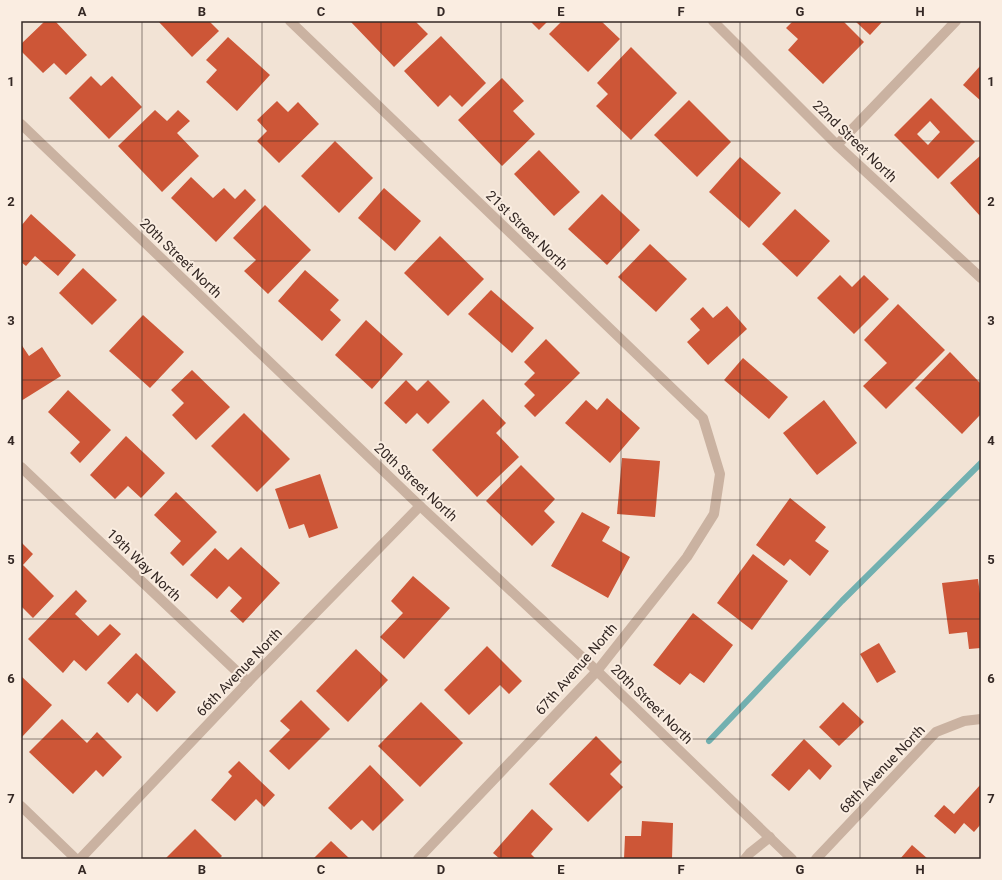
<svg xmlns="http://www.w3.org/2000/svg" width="1002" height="880" font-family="Roboto,sans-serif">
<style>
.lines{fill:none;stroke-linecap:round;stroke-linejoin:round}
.stream{stroke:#72b0b0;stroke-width:6}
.building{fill:#cd5637;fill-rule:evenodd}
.minor{stroke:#cab2a1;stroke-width:10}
.grid{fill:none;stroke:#342824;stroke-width:1;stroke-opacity:0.55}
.labels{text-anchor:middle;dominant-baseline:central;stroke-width:4;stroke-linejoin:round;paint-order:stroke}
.street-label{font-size:14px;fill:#342824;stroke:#faede1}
.neatline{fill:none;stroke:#342824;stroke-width:1.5}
.grid-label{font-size:13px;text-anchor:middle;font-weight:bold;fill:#342824}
</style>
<rect width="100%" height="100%" fill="#f2e3d5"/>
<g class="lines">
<polyline class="stream" points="709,741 842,601 981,463"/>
</g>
<g class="building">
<polygon points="45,21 55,21 87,55 66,75 54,63 43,73 21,51 21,44"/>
<polygon points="158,21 209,21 219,31 192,57"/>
<polygon points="350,21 417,21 416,22 428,34 394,67"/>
<polygon points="530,21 548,21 539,30"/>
<polygon points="562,21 601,21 620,39 588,72 549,34"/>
<polygon points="793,21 843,21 864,42 823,84 788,50 798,39 786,28"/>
<polygon points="855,21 883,21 870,35"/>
<polygon points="441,36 486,83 462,107 450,95 438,107 404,71"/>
<polygon points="228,37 270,75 237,111 206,82 217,70 206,60"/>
<polygon points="631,47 677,93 631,140 596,106 608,94 597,83"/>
<polygon points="981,65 981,101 963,85"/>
<polygon points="91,76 101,86 112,76 142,107 109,139 69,98"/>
<polygon points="502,78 524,101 513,111 535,134 502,166 458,120"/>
<path d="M931 98 975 142 938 179 894 135ZM930 121 940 132 928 145 917 134Z"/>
<polygon points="689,100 731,142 697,177 654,135"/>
<polygon points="277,101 288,112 298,102 319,124 279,163 257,141 267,131 257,120"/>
<polygon points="155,110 167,121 178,110 190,121 177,133 199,156 162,192 118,146"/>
<polygon points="335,141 373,178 339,213 301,176"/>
<polygon points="539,150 580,192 554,216 514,174"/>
<polygon points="981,155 981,217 950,183"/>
<polygon points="740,157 781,193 749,228 709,192"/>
<polygon points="191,177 213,198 224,188 235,199 245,189 256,200 216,242 171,198"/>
<polygon points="384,188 421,221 395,251 358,218"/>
<polygon points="602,194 640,230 607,265 568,229"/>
<polygon points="265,205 311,250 268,294 244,271 256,260 233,238"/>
<polygon points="795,209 830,241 797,277 762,244"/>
<polygon points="31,214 76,255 58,276 35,256 26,266 21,262 21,226"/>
<polygon points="440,236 484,279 448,316 404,273"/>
<polygon points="650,244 687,279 656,312 618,277"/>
<polygon points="83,268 117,300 92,325 59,293"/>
<polygon points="305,270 339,300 330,310 341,320 322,341 278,301"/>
<polygon points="840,275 852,287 864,275 889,299 854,334 817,298"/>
<polygon points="491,290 534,328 512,353 468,314"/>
<polygon points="898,304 945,350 886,409 863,386 887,363 864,340"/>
<polygon points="727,306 747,329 708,365 687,342 700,330 690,319 703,307 713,318"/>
<polygon points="143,315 184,352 150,388 109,351"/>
<polygon points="366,320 403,354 372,389 335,355"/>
<polygon points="546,339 580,373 535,417 524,406 535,395 524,384 535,373 524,362"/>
<polygon points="21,344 29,356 42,347 61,376 21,401"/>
<polygon points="950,352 981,384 981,414 962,434 915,388"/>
<polygon points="743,358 788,397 769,419 724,380"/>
<polygon points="192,370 230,407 196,440 172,415 184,403 171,390"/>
<polygon points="406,380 417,391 428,380 450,402 428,424 417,413 406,424 384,403"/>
<polygon points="68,390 111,430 80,463 70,453 80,442 48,412"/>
<polygon points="607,398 640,428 610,463 565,423 586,400 597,410"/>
<polygon points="483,399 506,423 496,433 519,457 477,497 432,450"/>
<polygon points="824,400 857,443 817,475 783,433"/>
<polygon points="244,413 290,459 257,492 211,446"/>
<polygon points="126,436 165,473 141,498 128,486 115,499 90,475"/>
<polygon points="622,458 660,461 655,517 617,514"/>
<polygon points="521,465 555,499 544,511 555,522 532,546 486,501"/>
<polygon points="320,474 338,528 309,538 304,524 289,529 275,489"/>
<polygon points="176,492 217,532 183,566 170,553 181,541 154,515"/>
<polygon points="790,498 826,527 815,541 829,551 810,576 790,559 784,566 756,545"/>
<polygon points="582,512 610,527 602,541 630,557 608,598 551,566"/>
<polygon points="22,543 33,554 23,565 54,596 33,618 21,606 21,545"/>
<polygon points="241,547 280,583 243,623 230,611 242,598 229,586 217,599 190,575 215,548 228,560"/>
<polygon points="753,554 788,581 752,630 717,603"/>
<polygon points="413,576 450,608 404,659 380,637 403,613 391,601"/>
<polygon points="978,579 981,601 981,648 969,649 967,632 949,634 942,583"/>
<polygon points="76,590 87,601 75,614 98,636 110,624 121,634 86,671 74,660 63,673 28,639"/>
<polygon points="693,613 733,645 704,683 690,673 680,685 653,665"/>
<polygon points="879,643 896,672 877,683 860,654"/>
<polygon points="487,646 522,681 509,694 500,685 469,715 444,690"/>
<polygon points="356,649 388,680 348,722 316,691"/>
<polygon points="136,653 176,692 157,712 137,693 128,703 107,683"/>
<polygon points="21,676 52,705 21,738"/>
<polygon points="301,700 330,729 289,770 269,751 290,730 280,721"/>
<polygon points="421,702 463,743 420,787 378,746"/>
<polygon points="843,702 864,722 839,746 819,727"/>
<polygon points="62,719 87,743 97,732 122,757 103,777 96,770 73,794 29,752"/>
<polygon points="596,736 622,762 610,774 623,787 588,822 549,784"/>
<polygon points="804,739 832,766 820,780 809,769 789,791 771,775"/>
<polygon points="239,761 275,795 264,807 256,799 235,821 211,800 232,776 228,772"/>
<polygon points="370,765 404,800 373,831 362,820 351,830 328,808"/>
<polygon points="981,784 981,824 974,832 964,823 955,834 934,816 944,805 954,814"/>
<polygon points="532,809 553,829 531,854 536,859 500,859 493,853"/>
<polygon points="642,821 673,823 672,859 624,859 625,836 641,836"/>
<polygon points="195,829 222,856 219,859 165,859"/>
<polygon points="331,841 350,859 313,859"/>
<polygon points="912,845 928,859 900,859"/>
</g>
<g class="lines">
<g class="minor">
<polyline points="290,21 703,418 720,474 714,514 687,557 597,671 418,859"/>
<polyline points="713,21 837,145 981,278"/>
<polyline points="21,124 420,506 597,671 792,859"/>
<polyline points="837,145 956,21"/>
<polyline points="21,467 248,682"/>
<polyline points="21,806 76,859"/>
<polyline points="80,859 248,682 420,506"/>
<polyline points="745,859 750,853 770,837"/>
<polyline points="816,859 936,732 964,721 981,719"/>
</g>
</g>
<path class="grid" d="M142 21V859M262 21V859M381 21V859M501 21V859M621 21V859M740 21V859M860 21V859M21 141H981M21 261H981M21 380H981M21 500H981M21 619H981M21 739H981"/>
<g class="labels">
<g class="street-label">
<text transform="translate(855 141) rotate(44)">22nd Street North</text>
<text transform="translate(527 230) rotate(44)">21st Street North</text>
<text transform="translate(181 258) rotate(44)">20th Street North</text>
<text transform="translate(416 482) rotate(43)">20th Street North</text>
<text transform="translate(144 565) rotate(44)">19th Way North</text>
<text transform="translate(576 669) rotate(-49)">67th Avenue North</text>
<text transform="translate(239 672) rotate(-46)">66th Avenue North</text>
<text transform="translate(652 704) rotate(44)">20th Street North</text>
<text transform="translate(882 769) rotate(-46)">68th Avenue North</text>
</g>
</g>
<rect width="1002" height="880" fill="none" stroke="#faede1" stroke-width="44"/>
<rect x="22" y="22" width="958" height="836" class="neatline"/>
<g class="grid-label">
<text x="82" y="16">A</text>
<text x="202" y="16">B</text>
<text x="321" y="16">C</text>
<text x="441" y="16">D</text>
<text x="561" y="16">E</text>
<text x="681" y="16">F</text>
<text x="800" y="16">G</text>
<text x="920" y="16">H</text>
<text x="11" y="86">1</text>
<text x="991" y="86">1</text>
<text x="11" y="206">2</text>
<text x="991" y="206">2</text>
<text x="11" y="325">3</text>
<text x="991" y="325">3</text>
<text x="11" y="445">4</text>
<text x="991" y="445">4</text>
<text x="11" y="564">5</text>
<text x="991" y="564">5</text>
<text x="11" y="683">6</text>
<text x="991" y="683">6</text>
<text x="11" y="803">7</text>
<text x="991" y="803">7</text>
<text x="82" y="874">A</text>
<text x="202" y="874">B</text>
<text x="321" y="874">C</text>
<text x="441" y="874">D</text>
<text x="561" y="874">E</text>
<text x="681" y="874">F</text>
<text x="800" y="874">G</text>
<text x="920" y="874">H</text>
</g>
</svg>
